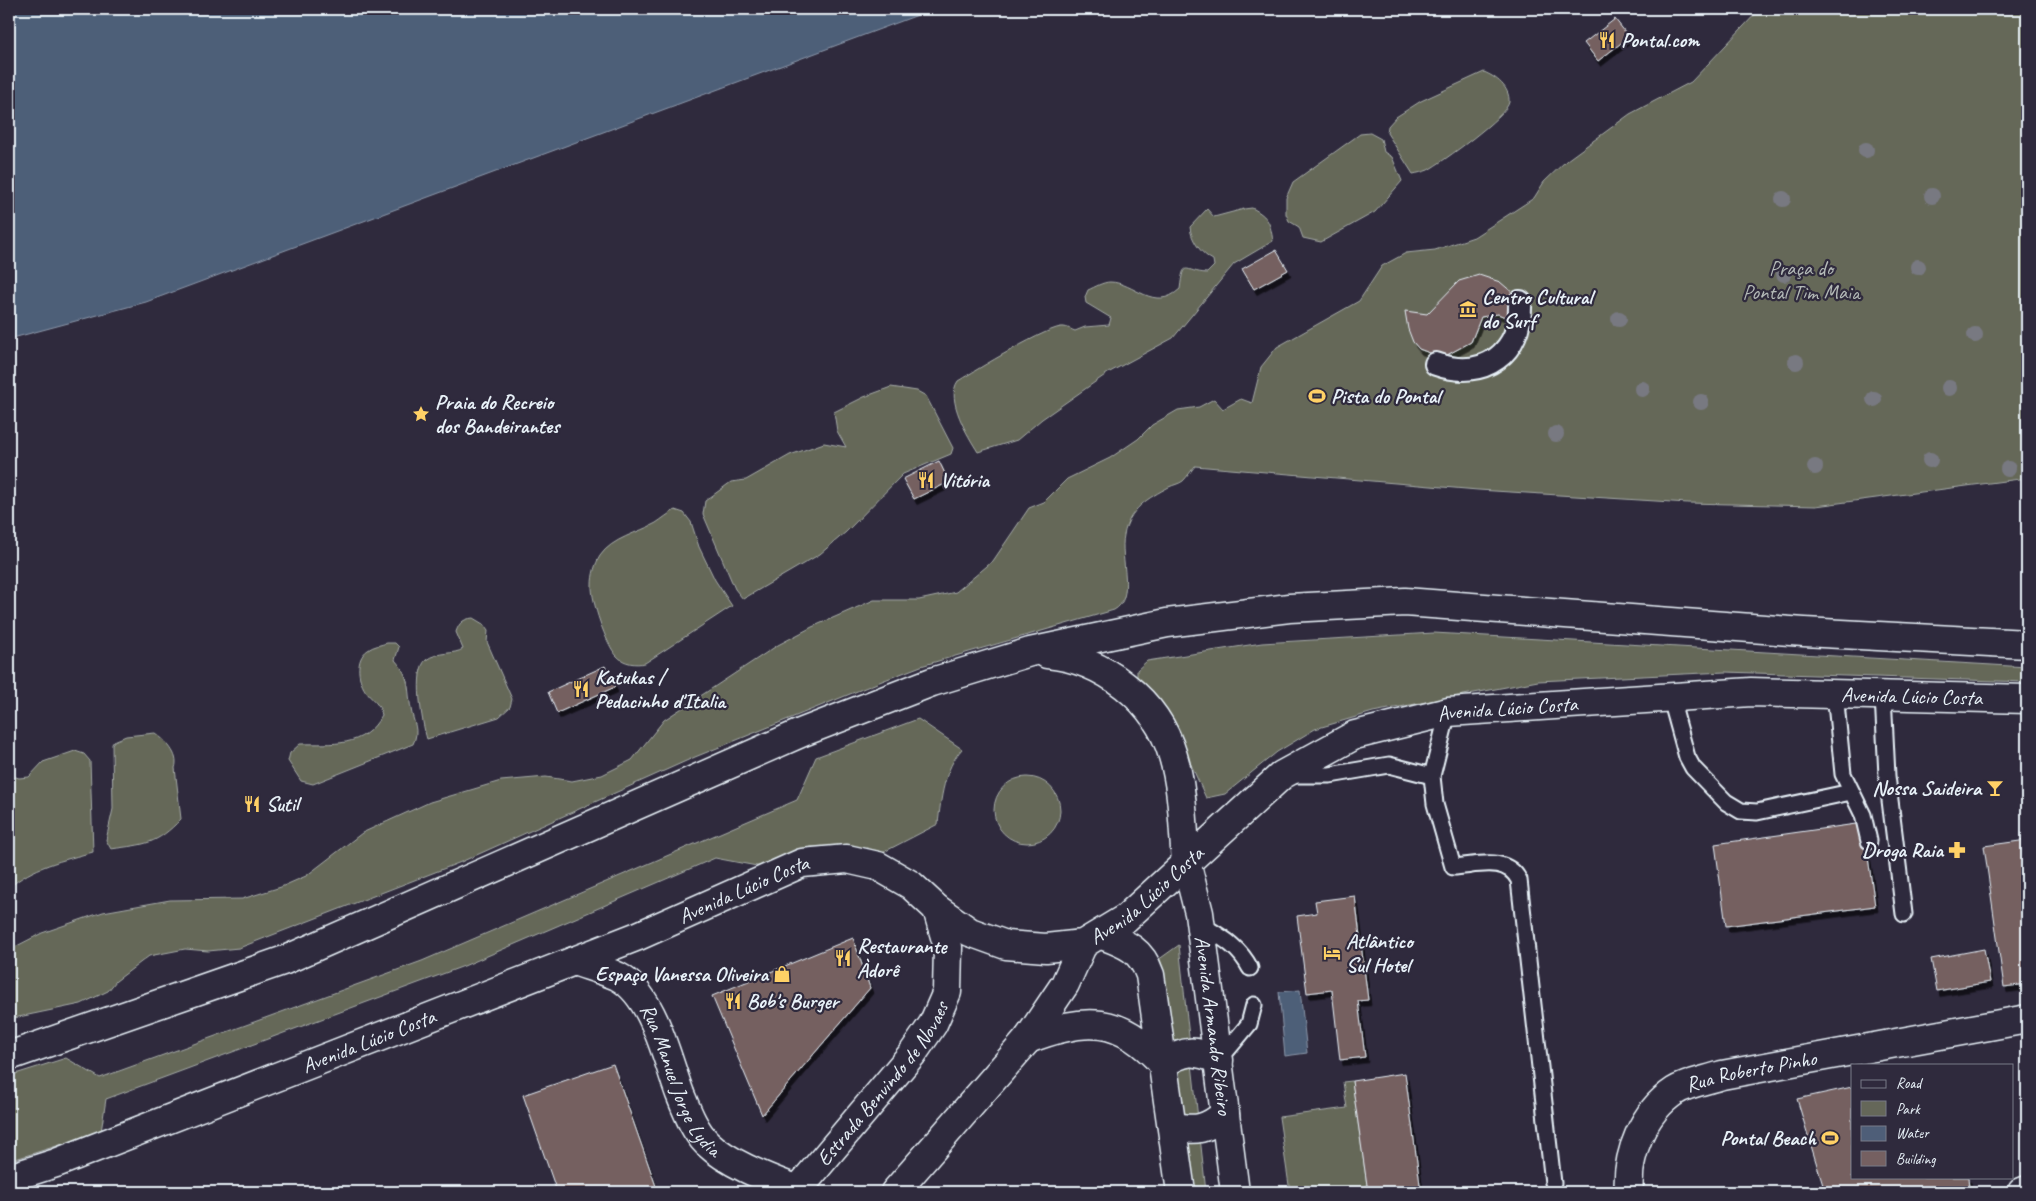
<svg xmlns="http://www.w3.org/2000/svg" width="2036" height="1201" font-family="Caveat,sans-serif">
<style>
.green{fill:#656759;stroke:#a6aca8}
.water{fill:#4e5e78;stroke:#8c99ab}
.building{fill:#756061;stroke:#e8f1f8;filter:url(#shadow)}
.lines{fill:none;stroke-linecap:round;stroke-linejoin:round}
.service-casing{stroke:#e8f1f8;stroke-width:19}
.pedestrian-casing{stroke:#e8f1f8;stroke-width:26}
.minor-casing{stroke:#e8f1f8;stroke-width:31}
.secondary-casing{stroke:#e8f1f8;stroke-width:31}
.service{stroke:#2f2a3d;stroke-width:15}
.pedestrian{stroke:#2f2a3d;stroke-width:22}
.minor{stroke:#2f2a3d;stroke-width:28}
.secondary{stroke:#2f2a3d;stroke-width:28}
.tree{fill:#787981}
.labels{text-anchor:middle;dominant-baseline:central;stroke-width:4.5;stroke-linejoin:round;paint-order:stroke}
.poi-label{font-size:21px;font-weight:bold;fill:#e8f1f8;stroke:#2f2a3d;text-anchor:start}
.park-label{font-size:21px;fill:#b4bab8;stroke:#2f2a3d}
.street-label{font-size:21px;fill:#e8f1f8;stroke:#2f2a3d}
</style>
<defs>
<filter id="shadow"><feDropShadow dx="3" dy="5.5" stdDeviation="0" flood-color="#0009"/></filter>
</defs>
<rect width="100%" height="100%" fill="#2f2a3d"/>
<filter id="ink" filterUnits="userSpaceOnUse"><feTurbulence type="fractalNoise" baseFrequency=".02" numOctaves="2"/><feDisplacementMap in="SourceGraphic" scale="10" xChannelSelector="R" yChannelSelector="G"/><feConvolveMatrix kernelMatrix="1 2 1 2 8 2 1 2 1" color-interpolation-filters="sRGB"/></filter>
<g filter="url(#ink)">
<g class="green">
<path d="M1760 9H2027V478L1816 506 1688 503 1478 490 1195 466C1191 471 1187 477 1183 481 1179 484 1173 485 1169 487 1148 498 1129 509 1124 535 1119 559 1136 598 1114 610L921 666 882 681 695 757 461 862 239 948 208 951 185 949 149 956 116 981 108 991 81 1004 9 1019V950L42 933 103 912 170 900 242 899 281 887 306 876 362 833 430 802 501 781 546 777 572 781 602 775 632 760 664 720 778 645 812 627 874 600H919L956 592 993 561 1029 508 1044 502 1067 479 1110 458 1138 439 1152 425 1178 410 1199 407 1214 399 1223 409 1241 399 1252 403 1261 367 1277 347 1359 301 1382 266 1406 253 1435 250 1474 237 1534 198 1544 182 1567 160 1630 114 1691 82Z"/>
<path d="M1484 72C1496 77 1510 87 1509 102 1508 115 1441 163 1428 170 1423 172 1418 173 1413 174L1387 133 1388 126 1396 117 1421 101Z"/>
<polygon points="1370,133 1381,139 1384,152 1392,157 1402,181 1375,212 1321,242 1303,238 1299,227 1289,221 1286,214 1286,198 1293,182 1360,134"/>
<path d="M1252 208C1269 217 1270 223 1273 241L1234 264 1173 338 1108 373 1042 419 1017 440 978 452C968 436 945 399 958 381 973 372 1051 324 1064 327 1067 327 1072 330 1075 331L1085 327 1109 325 1111 318 1086 303 1085 297 1088 290C1095 287 1103 282 1110 282 1134 282 1154 313 1180 289 1184 258 1184 272 1207 273L1214 266 1213 260C1201 254 1191 240 1190 227L1207 209 1214 217 1244 209Z"/>
<polygon points="891,387 917,391 926,396 953,448 951,454 903,474 846,532 820,554 743,599 735,589 703,514 705,501 731,482 746,480 790,455 824,443 846,447 837,431 834,412 864,397"/>
<path d="M675 510 684 513 691 522 699 547 715 580 732 606 645 663C636 665 624 664 617 656 606 645 591 600 592 585 592 575 595 564 600 556 612 538 638 533 656 523 662 519 668 514 675 510Z"/>
<path d="M473 618 483 624 488 631 487 642 512 699 510 707 499 717 427 739C422 723 413 671 426 660 438 651 454 655 463 649L456 632C459 623 463 619 473 618Z"/>
<polygon points="1434,633 2027,667 2027,682 1725,672 1538,681 1373,712 1315,729 1277,752 1225,794 1206,798 1166,709 1137,683 1137,670 1147,661 1262,643"/>
<path d="M387 643H395L399 647 395 660C411 678 407 688 411 709 413 722 420 730 413 744L313 784 301 781 288 761 290 753 300 744C333 743 363 749 382 715 379 703 374 702 367 693 358 682 354 659 368 650 373 646 381 645 387 643Z"/>
<path d="M918 719 962 749C944 769 941 798 938 824L880 854 863 849 811 847 762 867 715 858 464 966 106 1099 101 1132 9 1161V1076L66 1058 100 1078 422 961 797 800 816 757Z"/>
<path d="M155 733C165 740 180 755 175 768L181 819C156 845 146 844 111 849L106 840 113 809 112 744 114 741 126 736Z"/>
<path d="M75 751 84 754 90 761 93 852C64 860 31 867 9 888V775L19 778 29 777 43 762Z"/>
<circle cx="1027" cy="810" r="33"/>
<polygon points="1179,945 1206,1192 1186,1192 1158,960"/>
<polygon points="1352,1081 1368,1192 1290,1192 1279,1117 1347,1108 1343,1082"/>
</g>
<g class="water">
<polygon points="9,9 934,9 146,302 9,339"/>
<path d="M1889 9H1942C1924 17 1907 16 1889 9Z"/>
<polygon points="1300,990 1307,1053 1285,1056 1279,992"/>
</g>
<g class="building">
<polygon points="1615,19 1629,37 1598,61 1584,43"/>
<polygon points="1276,250 1288,270 1254,289 1242,269"/>
<polygon points="1479,275 1500,282 1513,293 1512,320 1498,314 1481,317 1471,342 1447,355 1435,355 1419,349 1413,342 1408,329 1405,311 1427,314 1459,281"/>
<polygon points="939,461 949,482 914,499 903,479"/>
<polygon points="605,666 615,687 557,713 548,692"/>
<polygon points="1863,823 1875,906 1726,926 1715,844"/>
<polygon points="2027,840 2027,984 2004,987 1984,846"/>
<polygon points="1355,896 1368,1000 1358,1001 1365,1057 1340,1060 1332,990 1307,993 1297,916 1317,913 1315,901"/>
<polygon points="853,938 870,988 762,1115 712,996"/>
<polygon points="1984,949 1990,982 1937,991 1931,959"/>
<polygon points="613,1064 658,1192 557,1192 523,1095"/>
<polygon points="1405,1073 1421,1192 1368,1192 1352,1081"/>
<polygon points="1852,1087 1852,1177 1968,1177 1969,1189 1961,1192 1825,1192 1797,1099"/>
</g>
<g class="lines">
<g class="service-casing">
<g id="service">
<polyline points="1835,693 1843,774 1863,815 1869,841"/>
<polyline points="1883,695 1887,776 1904,914"/>
<polyline points="1671,699 1687,757 1693,768 1726,802 1741,811 1757,812 1851,792"/>
<path d="M1448 712 1432 776 1435 804 1453 867C1476 866 1506 855 1519 880L1553 1183"/>
<polyline points="1291,775 1330,775 1389,765 1432,776"/>
<path d="M1200 924C1221 937 1239 946 1250 968"/>
<polyline points="1219,1060 1249,1024 1254,1005"/>
</g>
</g>
<g class="pedestrian-casing">
<path id="pedestrian" d="M1436 364C1484 381 1522 353 1520 302"/>
</g>
<g class="minor-casing">
<g id="minor">
<path id="s1" d="M1186 862 1199 913 1235 1192"/>
<path d="M1102 935C1126 944 1141 949 1150 975L1181 1192"/>
<path id="s2" d="M574 961C588 966 603 970 617 976 654 995 666 1057 680 1094 687 1111 694 1130 707 1143 730 1165 770 1179 798 1190"/>
<path d="M1028 1039C1085 1017 1120 1015 1163 1064 1186 1049 1194 1050 1219 1060"/>
<path d="M1172 1126C1196 1132 1207 1129 1225 1114"/>
<path id="s3" d="M796 1192 913 1053 933 1024 947 992 948 947 937 909"/>
<polyline points="895,1192 1028,1039 1065,984 1083,944"/>
<path id="s4" d="M1629 1192C1626 1155 1643 1112 1675 1091 1687 1083 1708 1080 1722 1075L2027 1019"/>
<polyline points="2022,1192 2027,1190"/>
</g>
</g>
<g class="secondary-casing">
<g id="secondary">
<path d="M1047 654C1103 659 1157 700 1173 756 1183 789 1183 827 1186 862"/>
<polyline points="9,1056 285,960 803,732 932,682 1030,652 1167,623 1289,608 1405,602 1804,632 2027,644"/>
<path id="s5" d="M9 1178 56 1163 638 936 802 863 847 859 878 866 911 885 937 909 970 932 1006 945 1046 948 1083 944 1126 918 1282 775 1355 735 1448 712 1751 692 2027 699"/>
</g>
</g>
<use href="#service" class="service"/>
<use href="#pedestrian" class="pedestrian"/>
<use href="#minor" class="minor"/>
<use href="#secondary" class="secondary"/>
</g>
<g class="tree">
<circle cx="1866" cy="150" r="8"/>
<circle cx="1932" cy="196" r="8"/>
<circle cx="1783" cy="199" r="8"/>
<circle cx="1918" cy="267" r="8"/>
<circle cx="1784" cy="274" r="8"/>
<circle cx="1619" cy="319" r="8"/>
<circle cx="1975" cy="335" r="8"/>
<circle cx="1796" cy="362" r="8"/>
<circle cx="1949" cy="388" r="8"/>
<circle cx="1642" cy="389" r="8"/>
<circle cx="1874" cy="399" r="8"/>
<circle cx="1701" cy="402" r="8"/>
<circle cx="1556" cy="434" r="8"/>
<circle cx="1930" cy="460" r="8"/>
<circle cx="1815" cy="467" r="8"/>
<circle cx="2008" cy="469" r="8"/>
</g>
</g>
<defs>
<g id="restaurant-bare" transform="scale(1.35)"><path d="M-5-6h1v4h1v-4h1v4h1v-4h1v5L-1.5 .5V6h-2V.5L-5-1ZM5-6V6H3V1.5H1.5Q1.5-4 5-6Z" fill="#ffd166" stroke="#2f2a3d" stroke-width="2.5" paint-order="stroke"/></g>
<g id="museum-bare" transform="scale(1.35)"><path d="M0-6L6-3V-2H-6V-3ZM-5-1h2V3h-2ZM-1-1h2V3h-2ZM3-1h2V3H3ZM-6 4H6V6H-6Z" fill="#ffd166" stroke="#2f2a3d" stroke-width="2.5" paint-order="stroke"/></g>
<g id="stadium-bare" transform="scale(1.35)"><path d="M0-5a6.5 5 0 1 0 0 10a6.5 5 0 1 0 0-10ZM-3.5-1.8h7v3.6h-7Z" fill="#ffd166" stroke="#2f2a3d" stroke-width="2.5" paint-order="stroke"/></g>
<g id="sight-bare" transform="scale(1.35)"><path d="M0-6L1.8-2.2L6-1.7L2.9 1.2L3.7 5.4L0 3.3L-3.7 5.4L-2.9 1.2L-6-1.7L-1.8-2.2Z" fill="#ffd166" stroke="#2f2a3d" stroke-width="2.5" paint-order="stroke"/></g>
<g id="bar-bare" transform="scale(1.35)"><path d="M-6-5H6L.8 .8V4.5H3.5V6h-7V4.5H-.8V.8Z" fill="#ffd166" stroke="#2f2a3d" stroke-width="2.5" paint-order="stroke"/></g>
<g id="pharmacy-bare" transform="scale(1.35)"><path d="M-2-6h4v4h4v4h-4v4h-4v-4h-4v-4h4Z" fill="#ffd166" stroke="#2f2a3d" stroke-width="2.5" paint-order="stroke"/></g>
<g id="hotel-bare" transform="scale(1.35)"><path d="M-6-4.5h1.5V1H6V5H4.5V3h-9V5H-6ZM-4 0a1.8 1.8 0 1 1 3.6 0ZM.5 0V-2.5h3Q6-2.5 6 0Z" fill="#ffd166" stroke="#2f2a3d" stroke-width="2.5" paint-order="stroke"/></g>
<g id="shop-bare" transform="scale(1.35)"><path d="M-5-2.5h2.3a2.7 3.5 0 0 1 5.4 0H5L5.5 6h-11ZM-1.5-2.5h3a1.5 2.3 0 0 0-3 0Z" fill="#ffd166" stroke="#2f2a3d" stroke-width="2.5" paint-order="stroke"/></g>
</defs>
<g fill-rule="evenodd">
<use href="#restaurant-bare" x="1607" y="40"/>
<use href="#museum-bare" x="1468" y="309"/>
<use href="#stadium-bare" x="1317" y="396"/>
<use href="#sight-bare" x="421" y="414"/>
<use href="#restaurant-bare" x="926" y="480"/>
<use href="#restaurant-bare" x="581" y="689"/>
<use href="#bar-bare" x="1995" y="788"/>
<use href="#restaurant-bare" x="252" y="804"/>
<use href="#pharmacy-bare" x="1957" y="850"/>
<use href="#hotel-bare" x="1332" y="953"/>
<use href="#restaurant-bare" x="843" y="958"/>
<use href="#shop-bare" x="782" y="974"/>
<use href="#restaurant-bare" x="733" y="1001"/>
<use href="#stadium-bare" x="1830" y="1138"/>
</g>
<g class="labels">
<g class="poi-label">
<text x="1621" y="40">Pontal.com</text>
<text x="1482" y="297">Centro Cultural<tspan x="1482" dy="24">do Surf</tspan></text>
<text x="1331" y="396">Pista do Pontal</text>
<text x="435" y="402">Praia do Recreio<tspan x="435" dy="24">dos Bandeirantes</tspan></text>
<text x="940" y="480">Vitória</text>
<text x="595" y="677">Katukas /<tspan x="595" dy="24">Pedacinho d'Italia</tspan></text>
<text x="1981" y="788" text-anchor="end">Nossa Saideira</text>
<text x="266" y="804">Sutil</text>
<text x="1943" y="850" text-anchor="end">Droga Raia</text>
<text x="1346" y="941">Atlântico<tspan x="1346" dy="24">Sul Hotel</tspan></text>
<text x="857" y="946">Restaurante<tspan x="857" dy="24">Àdorê</tspan></text>
<text x="768" y="974" text-anchor="end">Espaço Vanessa Oliveira</text>
<text x="747" y="1001">Bob's Burger</text>
<text x="1816" y="1138" text-anchor="end">Pontal Beach</text>
</g>
<g class="park-label">
<text x="1801" y="268">Praça do<tspan x="1801" dy="24">Pontal Tim Maia</tspan></text>
</g>
<g class="street-label">
<text stroke="none"><textPath href="#s5" startOffset="2065">Avenida Lúcio Costa</textPath></text>
<text stroke="none"><textPath href="#s5" startOffset="1660">Avenida Lúcio Costa</textPath></text>
<text stroke="none"><textPath href="#s5" startOffset="790">Avenida Lúcio Costa</textPath></text>
<text stroke="none"><textPath href="#s5" startOffset="1240">Avenida Lúcio Costa</textPath></text>
<text stroke="none"><textPath href="#s1" startOffset="166">Avenida Armando Ribeiro</textPath></text>
<text stroke="none"><textPath href="#s5" startOffset="385">Avenida Lúcio Costa</textPath></text>
<text stroke="none"><textPath href="#s4" startOffset="195">Rua Roberto Pinho</textPath></text>
<text stroke="none"><textPath href="#s2" startOffset="170">Rua Manuel Jorge Lydia</textPath></text>
<text stroke="none"><textPath href="#s3" startOffset="139">Estrada Benvindo de Novaes</textPath></text>
</g>
</g>
<rect width="2036" height="1201" fill="none" stroke="#2f2a3d" stroke-width="30"/>
<rect x="15" y="15" width="2006" height="1171" fill="none" stroke="#e8f1f8" stroke-width="2" filter="url(#ink)"/>
<rect x="1851" y="1064" width="162" height="115" fill="#2f2a3d" stroke="#797a88"/>
<rect x="1861" y="1080" width="25" height="8" fill="#2f2a3d" stroke="#797a88"/>
<text x="1896" y="1088" font-size="15" fill="#e8f1f8">Road</text>
<rect x="1861" y="1101" width="25" height="15" fill="#656759" stroke="#797a88"/>
<text x="1896" y="1114" font-size="15" fill="#e8f1f8">Park</text>
<rect x="1861" y="1126" width="25" height="15" fill="#4e5e78" stroke="#797a88"/>
<text x="1896" y="1138" font-size="15" fill="#e8f1f8">Water</text>
<rect x="1861" y="1151" width="25" height="15" fill="#756061" stroke="#797a88"/>
<text x="1896" y="1164" font-size="15" fill="#e8f1f8">Building</text>
</svg>
